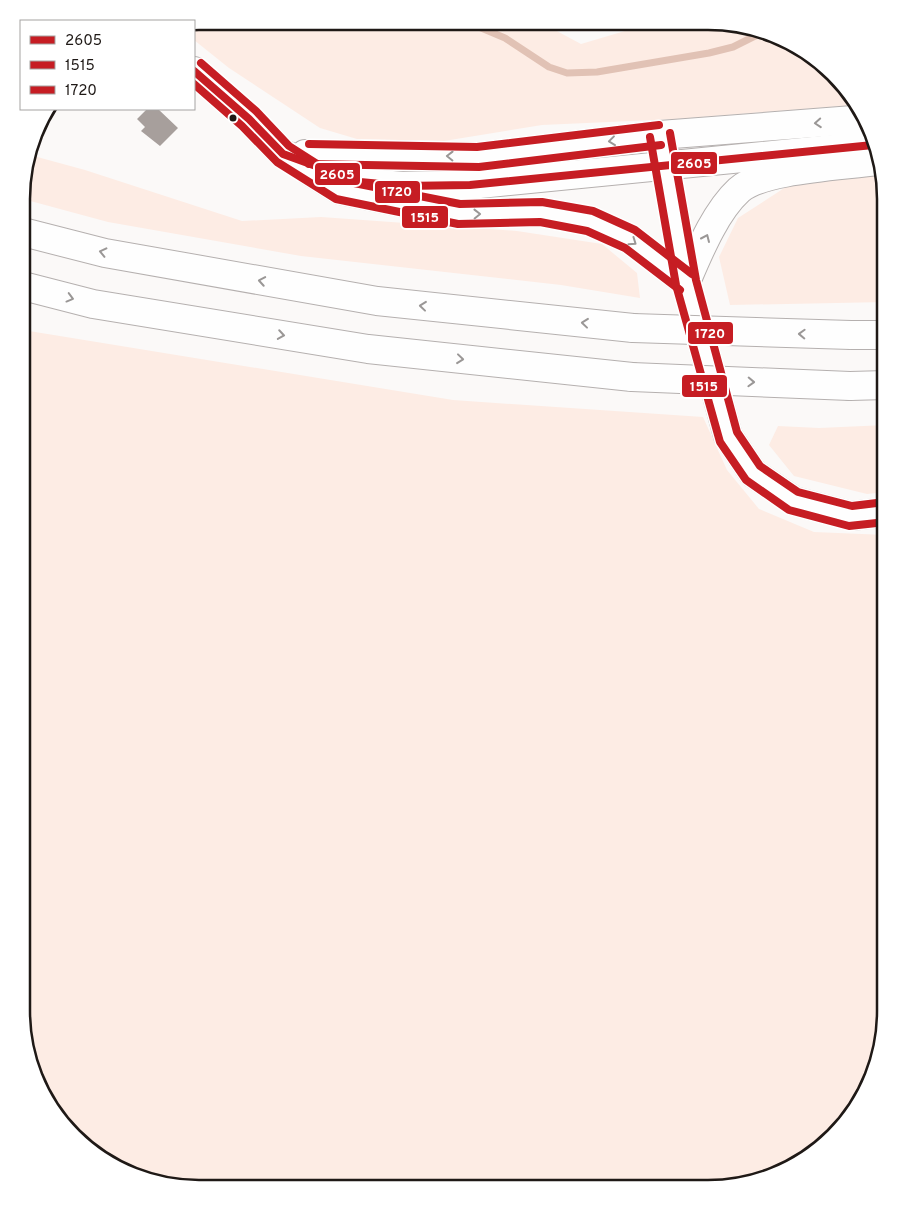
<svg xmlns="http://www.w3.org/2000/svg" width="907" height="1210" font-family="Overpass,sans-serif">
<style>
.green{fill:#fdece4}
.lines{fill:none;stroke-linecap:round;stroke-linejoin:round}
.stream{stroke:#e1c2b5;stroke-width:7}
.building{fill:#a79f9c}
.tertiary-casing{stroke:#b5b0af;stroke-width:30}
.secondary-casing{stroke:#b5b0af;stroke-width:30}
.motorway-casing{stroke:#b5b0af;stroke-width:30}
.tertiary{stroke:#fefefe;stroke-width:28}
.secondary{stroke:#fefefe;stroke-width:28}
.motorway{stroke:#fefefe;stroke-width:28}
.motorway-bridge-casing{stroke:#b5b0af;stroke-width:30;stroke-linecap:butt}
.motorway-bridge{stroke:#fefefe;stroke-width:28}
.bus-1-casing{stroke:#fff;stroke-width:11}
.bus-2-casing{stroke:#fff;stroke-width:11}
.bus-3-casing{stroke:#fff;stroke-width:11}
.bus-1{stroke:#c61d23;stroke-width:8}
.bus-2{stroke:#c61d23;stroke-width:8}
.bus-3{stroke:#c61d23;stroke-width:8}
.oneway{stroke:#9a9796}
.bus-dot{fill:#1f1916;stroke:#fff;stroke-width:2}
.rim{fill:none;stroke:#1f1916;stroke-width:2.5}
.line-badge{stroke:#fff;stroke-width:2}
.badge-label{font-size:14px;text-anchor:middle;font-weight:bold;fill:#fff}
</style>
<rect width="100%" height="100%" fill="#fbf9f8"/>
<g class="green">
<polygon points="199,21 540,22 581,44 652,23 731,23 816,58 855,105 676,119 542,125 444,141 357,139 320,128 229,68 194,40 194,22"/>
<polygon points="30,155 85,170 242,221 321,217 517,231 602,244 637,273 640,298 561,285 301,256 108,222 23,199 23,176"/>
<polygon points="879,169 886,199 886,302 730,305 719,257 738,218 792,183"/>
<polygon points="23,330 453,400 703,417 727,470 759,509 814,532 886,535 885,1023 856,1110 787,1170 708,1189 176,1187 100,1159 40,1090 21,1011"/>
<polygon points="886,425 886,492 867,494 794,476 769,445 778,426 819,428"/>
</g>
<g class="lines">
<polyline class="stream" points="467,22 505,38 549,67 567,73 597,72 709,53 733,47 759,34"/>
</g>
<polygon class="building" points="147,109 158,109 178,128 160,146 141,131 145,127 137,119"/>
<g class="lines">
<g class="tertiary-casing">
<g id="tertiary">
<polyline points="660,135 686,282 728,436 753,473 794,501 851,516 886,512"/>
<polyline points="308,170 340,190 459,214 541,212 590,221 630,239 686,282"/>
<path d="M686 282C699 252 715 212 739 190 762 169 845 166 877 161"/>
</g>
</g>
<g class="secondary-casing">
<g id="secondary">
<polyline points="194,71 249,119 283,154 360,182 402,186 470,185 873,145"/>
<polyline points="305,154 478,157 660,135 866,119"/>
</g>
</g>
<g class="motorway-casing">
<g id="motorway">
<polyline points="23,232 105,253 377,301 633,328"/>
<polyline points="23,286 93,304 368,349 632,377"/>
<polyline points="851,335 886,335"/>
<polyline points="850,386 886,385"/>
</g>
</g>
<use href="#tertiary" class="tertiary"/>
<use href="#secondary" class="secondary"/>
<use href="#motorway" class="motorway"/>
<g class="motorway-bridge-casing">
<g id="motorway-bridge">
<polyline points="633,328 851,335"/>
<polyline points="632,377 850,386"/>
</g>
</g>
<use href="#motorway-bridge" class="motorway-bridge"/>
<g class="bus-1-casing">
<polyline id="bus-1" points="194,71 249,119 283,154 360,182 402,186 470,185 873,145"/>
</g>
<g class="bus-2-casing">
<g id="bus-2">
<polyline points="194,84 242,126 277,162 336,199 458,224 540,222 587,231 625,248 680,290"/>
<polyline points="650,137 676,285 720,442 746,480 789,510 849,526 886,522"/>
<polyline points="309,164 479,167 661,145"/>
</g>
</g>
<g class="bus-3-casing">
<g id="bus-3">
<polyline points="201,63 256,111 289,146 344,181 460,204 542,202 593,211 635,230 692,274"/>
<polyline points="670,133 696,280 737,432 760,466 798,492 852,506 885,502"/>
<polyline points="309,144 477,147 659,125"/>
</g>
</g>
<use href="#bus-1" class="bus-1"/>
<use href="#bus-2" class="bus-2"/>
<use href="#bus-3" class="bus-3"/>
</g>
<defs><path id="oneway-chevron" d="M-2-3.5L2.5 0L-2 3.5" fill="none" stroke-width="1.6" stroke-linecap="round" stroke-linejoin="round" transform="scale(1.25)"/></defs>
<g class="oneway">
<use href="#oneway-chevron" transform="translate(818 123) rotate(176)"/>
<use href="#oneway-chevron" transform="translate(612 141) rotate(173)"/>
<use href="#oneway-chevron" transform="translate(450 156) rotate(-179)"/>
<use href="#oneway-chevron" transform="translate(477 214) rotate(-1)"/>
<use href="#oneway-chevron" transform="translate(706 238) rotate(-66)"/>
<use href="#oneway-chevron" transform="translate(633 242) rotate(35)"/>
<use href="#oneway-chevron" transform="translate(103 252) rotate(-167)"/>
<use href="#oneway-chevron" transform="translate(262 281) rotate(-170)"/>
<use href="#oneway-chevron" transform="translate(70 298) rotate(15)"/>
<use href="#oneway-chevron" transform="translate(423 306) rotate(-174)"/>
<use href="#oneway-chevron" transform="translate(585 323) rotate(-174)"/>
<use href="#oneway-chevron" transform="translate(802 334) rotate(-178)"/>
<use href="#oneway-chevron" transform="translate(281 335) rotate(9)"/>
<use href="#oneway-chevron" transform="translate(460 359) rotate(6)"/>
<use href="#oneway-chevron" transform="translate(751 382) rotate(2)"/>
</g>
<circle class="bus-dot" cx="233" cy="118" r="4.5"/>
<path d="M0 0H907V1210H0ZM199 30H708A169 169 0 0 1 877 199V1011A169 169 0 0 1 708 1180H199A169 169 0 0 1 30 1011V199A169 169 0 0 1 199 30Z" fill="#fff" fill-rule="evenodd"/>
<path class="rim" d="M199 30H708A169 169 0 0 1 877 199V1011A169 169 0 0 1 708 1180H199A169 169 0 0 1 30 1011V199A169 169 0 0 1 199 30Z"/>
<g class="line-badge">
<rect x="670" y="151" width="48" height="24" rx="5" fill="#c61d23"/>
<rect x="314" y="162" width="47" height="24" rx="5" fill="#c61d23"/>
<rect x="374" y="180" width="47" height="24" rx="5" fill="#c61d23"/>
<rect x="401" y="205" width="48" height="24" rx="5" fill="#c61d23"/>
<rect x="687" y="321" width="47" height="24" rx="5" fill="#c61d23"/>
<rect x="681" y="374" width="47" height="24" rx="5" fill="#c61d23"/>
</g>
<g class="badge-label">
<text x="694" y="168">2605</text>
<text x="337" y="179">2605</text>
<text x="397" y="196">1720</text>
<text x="425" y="222">1515</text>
<text x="710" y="338">1720</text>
<text x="704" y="391">1515</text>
</g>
<rect x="20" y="20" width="175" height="90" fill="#ffffff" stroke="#a5a3a2"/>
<rect x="30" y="36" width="25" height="8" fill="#c61d23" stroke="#a5a3a2"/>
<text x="65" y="45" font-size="15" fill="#1f1916">2605</text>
<rect x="30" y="61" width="25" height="8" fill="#c61d23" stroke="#a5a3a2"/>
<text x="65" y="70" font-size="15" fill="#1f1916">1515</text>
<rect x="30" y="86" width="25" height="8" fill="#c61d23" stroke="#a5a3a2"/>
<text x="65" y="95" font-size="15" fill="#1f1916">1720</text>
</svg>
